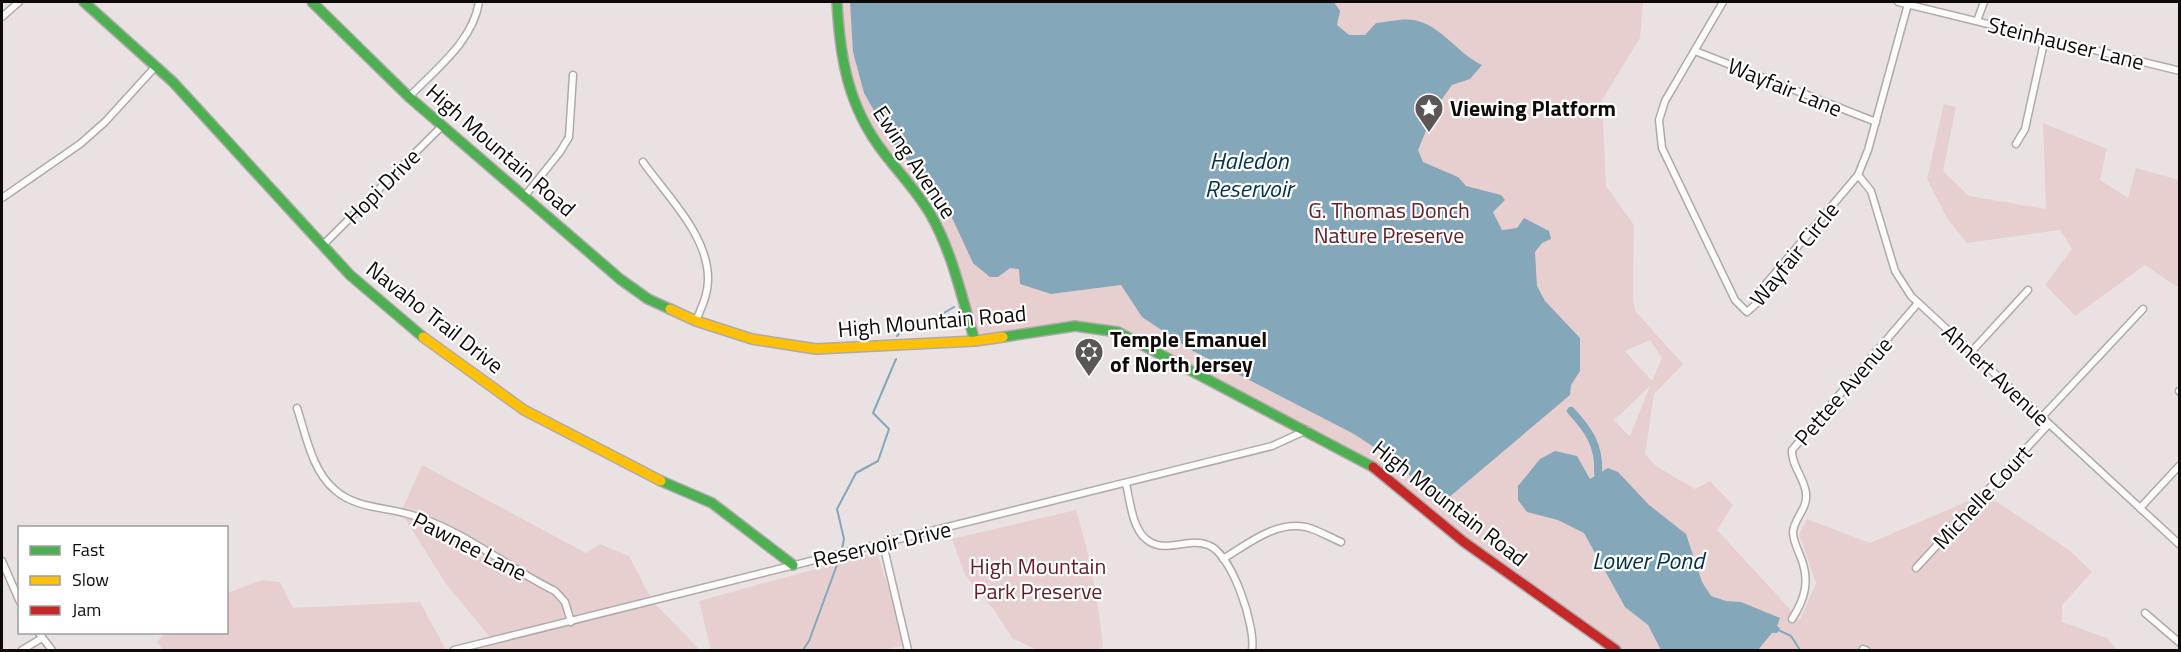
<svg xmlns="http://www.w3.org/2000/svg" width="2181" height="652" font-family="'Titillium Web',sans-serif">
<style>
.green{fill:#e7cfd0;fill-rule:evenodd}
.water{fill:#84a7b9}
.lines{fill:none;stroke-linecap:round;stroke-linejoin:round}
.stream{stroke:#84a7b9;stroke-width:2}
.canal{stroke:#84a7b9;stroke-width:8}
.street-casing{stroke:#afa9a9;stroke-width:9}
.fast-casing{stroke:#afa9a9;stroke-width:12}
.slow-casing{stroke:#afa9a9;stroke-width:12}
.jam-casing{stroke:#afa9a9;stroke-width:12}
.street{stroke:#fcfbfb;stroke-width:6}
.fast{stroke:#4caf50;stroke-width:9}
.slow{stroke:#ffc107;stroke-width:9}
.jam{stroke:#c62828;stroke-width:9}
.labels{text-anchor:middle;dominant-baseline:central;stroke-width:4.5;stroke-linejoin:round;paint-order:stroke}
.street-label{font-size:22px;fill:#0f0a0a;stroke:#fff}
.poi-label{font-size:22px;font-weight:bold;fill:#0f0a0a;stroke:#fff;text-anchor:start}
.park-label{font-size:22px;fill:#642028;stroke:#fff}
.water-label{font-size:24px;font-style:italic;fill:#023346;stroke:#fff}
</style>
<rect width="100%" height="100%" fill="#eae2e2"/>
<g class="green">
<path d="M837 2H1643L1640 38 1602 100 1606 186 1634 225 1633 301 1636 312 1683 364 1654 394 1645 454 1656 466 1695 489 1710 481 1733 505 1717 530 1800 620 1816 583 1799 534 1807 519 1870 543 1985 494 2069 550 2092 572 2062 605V622L2107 638 2117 650H1616L1539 596 1382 472 1130 337 1090 326 975 341 938 229 880 149 848 91ZM1650 340 1662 358 1652 381 1625 351ZM1650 386 1630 436H1629L1614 420Z"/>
<polygon points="1944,104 1956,107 1943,171 1969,196 2046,209 2043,123 2107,149 2100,180 2128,198 2136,168 2179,180 2179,288 2145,265 2075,316 2045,285 2072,249 2060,230 1967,243 1947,218 1927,179"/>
<polygon points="422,465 586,553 600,544 629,556 653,602 700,650 459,650 493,641 446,584 401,512"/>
<path d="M1076 510C1090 555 1098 600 1103 647L1098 650H1037L1012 638 994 610 965 575 952 539Z"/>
<polygon points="877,552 907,645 882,650 711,650 699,601"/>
<polygon points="262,580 280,582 293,608 420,602 446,650 163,650 157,642 164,633 226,632 227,593"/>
</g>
<g class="water">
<path d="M850 2H1334L1340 11 1337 25 1349 35H1365L1376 23C1387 22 1403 18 1414 20 1441 25 1458 54 1482 65L1470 79 1452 85 1435 109 1418 150 1423 162 1458 177 1466 186 1501 195 1505 200 1493 212 1502 230 1517 228 1524 218 1549 231 1551 239 1542 243 1535 252 1537 286 1545 301 1580 338V371L1571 385 1570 395 1441 504 1392 459 1354 434 1193 351 1142 317 1121 285 1051 294 1020 284 1019 269 1010 268 998 277H990L973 263 941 194 922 182 920 167 900 156 864 93 853 52Z"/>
<polygon points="1555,451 1577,456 1590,479 1608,468 1618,472 1649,505 1686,534 1702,582 1711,596 1726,601 1741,602 1780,618 1777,626 1780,628 1777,633 1772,633 1758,650 1661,650 1648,625 1625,607 1584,533 1558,520 1527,512 1518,500 1518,486 1540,459"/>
</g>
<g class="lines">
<g class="stream">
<polyline points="897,336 908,324 930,321 954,307"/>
<polyline points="1776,629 1791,636 1800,650"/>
<polyline points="803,650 809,641 841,554 844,539 837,509 856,473 878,461 889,429 873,413 896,359"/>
</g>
<path class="canal" d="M1571 411C1588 429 1600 446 1598 473"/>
<g class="street-casing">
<g id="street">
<polyline points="1723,2 1665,101 1659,120 1662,148 1735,300 1747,312 1756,304 1760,291 1858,175 1868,150 1908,4"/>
<polyline points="1898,2 2180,71"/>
<polyline points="2,17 19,2"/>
<polyline points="1977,21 1984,2"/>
<polyline points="1695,51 1876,122"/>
<path d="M409 97C436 69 473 41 479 2"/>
<polyline points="2016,144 2025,129 2045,38"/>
<path d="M643 162C667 196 709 236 708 280 708 295 701 308 696 321"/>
<polyline points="1858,175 1871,191 1895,271 1911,296 2180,545"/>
<polyline points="524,197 560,152 569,137 573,75"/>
<polyline points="2,198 80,144 105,122 156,66"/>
<polyline points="322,246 442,126"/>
<polyline points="1972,351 2028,290"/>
<polyline points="2179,391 2180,392"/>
<path d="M297 408C306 435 312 471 335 490 355 508 384 507 408 514 461 528 506 567 555 591L565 602 571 622"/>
<polyline points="2041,418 2143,309"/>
<path d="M1126 484C1130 500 1132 528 1146 539 1165 555 1186 537 1208 545 1232 553 1256 627 1252 650"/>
<polyline points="2140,508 2180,465"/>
<polyline points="883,544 908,650"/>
<path d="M1223 559C1248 544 1275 521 1306 527 1318 530 1329 537 1341 542"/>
<polyline points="2,561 20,602"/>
<polyline points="1916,568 2048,425"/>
<polyline points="2145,613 2180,643"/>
<path d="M1792 619C1805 599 1810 581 1801 558 1798 550 1793 541 1793 532 1794 518 1808 509 1806 493 1804 477 1791 465 1792 450L1918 303"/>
<polyline points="38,632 52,650"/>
<polyline points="1863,649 1866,650"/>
<polyline points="22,650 42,638"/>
<polyline points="454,650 1272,446 1307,430"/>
</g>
</g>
<g class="fast-casing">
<g id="fast">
<polyline points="84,2 173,82 350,275 423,337"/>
<polyline points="312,2 409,97 620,279 648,299 670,309"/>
<path d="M837 2C840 58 848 107 884 153 900 174 918 192 931 215 953 254 962 299 975 341"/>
<polyline points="1003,337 1075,326 1118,332 1373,467"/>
<polyline points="661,481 712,503 793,565"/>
</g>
</g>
<g class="slow-casing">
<g id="slow">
<polyline points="670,309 696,321 752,339 816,349 975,341 1003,337"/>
<polyline points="423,337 524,410 661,481"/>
</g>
</g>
<g class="jam-casing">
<polyline id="jam" points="1373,467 1464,542 1616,650"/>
</g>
<use href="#street" class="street"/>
<use href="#fast" class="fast"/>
<use href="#slow" class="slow"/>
<use href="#jam" class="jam"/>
</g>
<defs>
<g id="sight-pin" transform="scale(1.5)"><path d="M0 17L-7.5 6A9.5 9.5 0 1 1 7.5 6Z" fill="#5c5656" stroke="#fff"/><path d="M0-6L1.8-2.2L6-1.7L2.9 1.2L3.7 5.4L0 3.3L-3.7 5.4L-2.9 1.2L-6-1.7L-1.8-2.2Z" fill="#fff"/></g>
<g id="synagogue-pin" transform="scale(1.5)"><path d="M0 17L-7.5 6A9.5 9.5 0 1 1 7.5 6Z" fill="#5c5656" stroke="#fff"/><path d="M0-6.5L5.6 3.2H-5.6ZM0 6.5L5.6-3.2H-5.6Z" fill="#fff"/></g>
</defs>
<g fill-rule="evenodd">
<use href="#sight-pin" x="1429" y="108"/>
<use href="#synagogue-pin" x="1089" y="352"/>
</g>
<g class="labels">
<g class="street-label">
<text transform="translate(2066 43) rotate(14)">Steinhauser Lane</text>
<text transform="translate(1785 87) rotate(22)">Wayfair Lane</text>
<text transform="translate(501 150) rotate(41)">High Mountain Road</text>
<text transform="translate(915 162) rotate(56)">Ewing Avenue</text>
<text transform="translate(382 186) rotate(-45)">Hopi Drive</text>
<text transform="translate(1794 254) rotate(-51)">Wayfair Circle</text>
<text transform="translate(435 317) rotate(38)">Navaho Trail Drive</text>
<text transform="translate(932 321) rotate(-5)">High Mountain Road</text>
<text transform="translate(1996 375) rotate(43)">Ahnert Avenue</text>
<text transform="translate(1843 391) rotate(-49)">Pettee Avenue</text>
<text transform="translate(1982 497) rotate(-47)">Michelle Court</text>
<text transform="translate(1450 503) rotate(38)">High Mountain Road</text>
<text transform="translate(882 544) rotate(-13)">Reservoir Drive</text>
<text transform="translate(470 546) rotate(27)">Pawnee Lane</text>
</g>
<g class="poi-label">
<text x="1450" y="108">Viewing Platform</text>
<text x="1110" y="339">Temple Emanuel<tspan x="1110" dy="25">of North Jersey</tspan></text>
</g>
<g class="park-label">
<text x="1389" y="210">G. Thomas Donch<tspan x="1389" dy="25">Nature Preserve</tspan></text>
<text x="1038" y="566">High Mountain<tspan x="1038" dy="25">Park Preserve</tspan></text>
</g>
<g class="water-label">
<text x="1249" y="160">Haledon<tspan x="1249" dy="28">Reservoir</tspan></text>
<text x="1648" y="560">Lower Pond</text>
</g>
</g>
<rect width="2181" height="652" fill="none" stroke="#0f0a0a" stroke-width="6"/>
<rect x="18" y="526" width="210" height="108" fill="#ffffff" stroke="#9f9d9d" stroke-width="1.5"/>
<rect x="30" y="546" width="30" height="9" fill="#4caf50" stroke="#9f9d9d" stroke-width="1.5"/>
<text x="72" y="556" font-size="18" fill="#0f0a0a">Fast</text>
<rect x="30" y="576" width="30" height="9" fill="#ffc107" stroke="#9f9d9d" stroke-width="1.5"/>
<text x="72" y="586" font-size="18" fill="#0f0a0a">Slow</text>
<rect x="30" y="606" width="30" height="9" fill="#c62828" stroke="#9f9d9d" stroke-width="1.5"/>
<text x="72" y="616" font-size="18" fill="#0f0a0a">Jam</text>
</svg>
